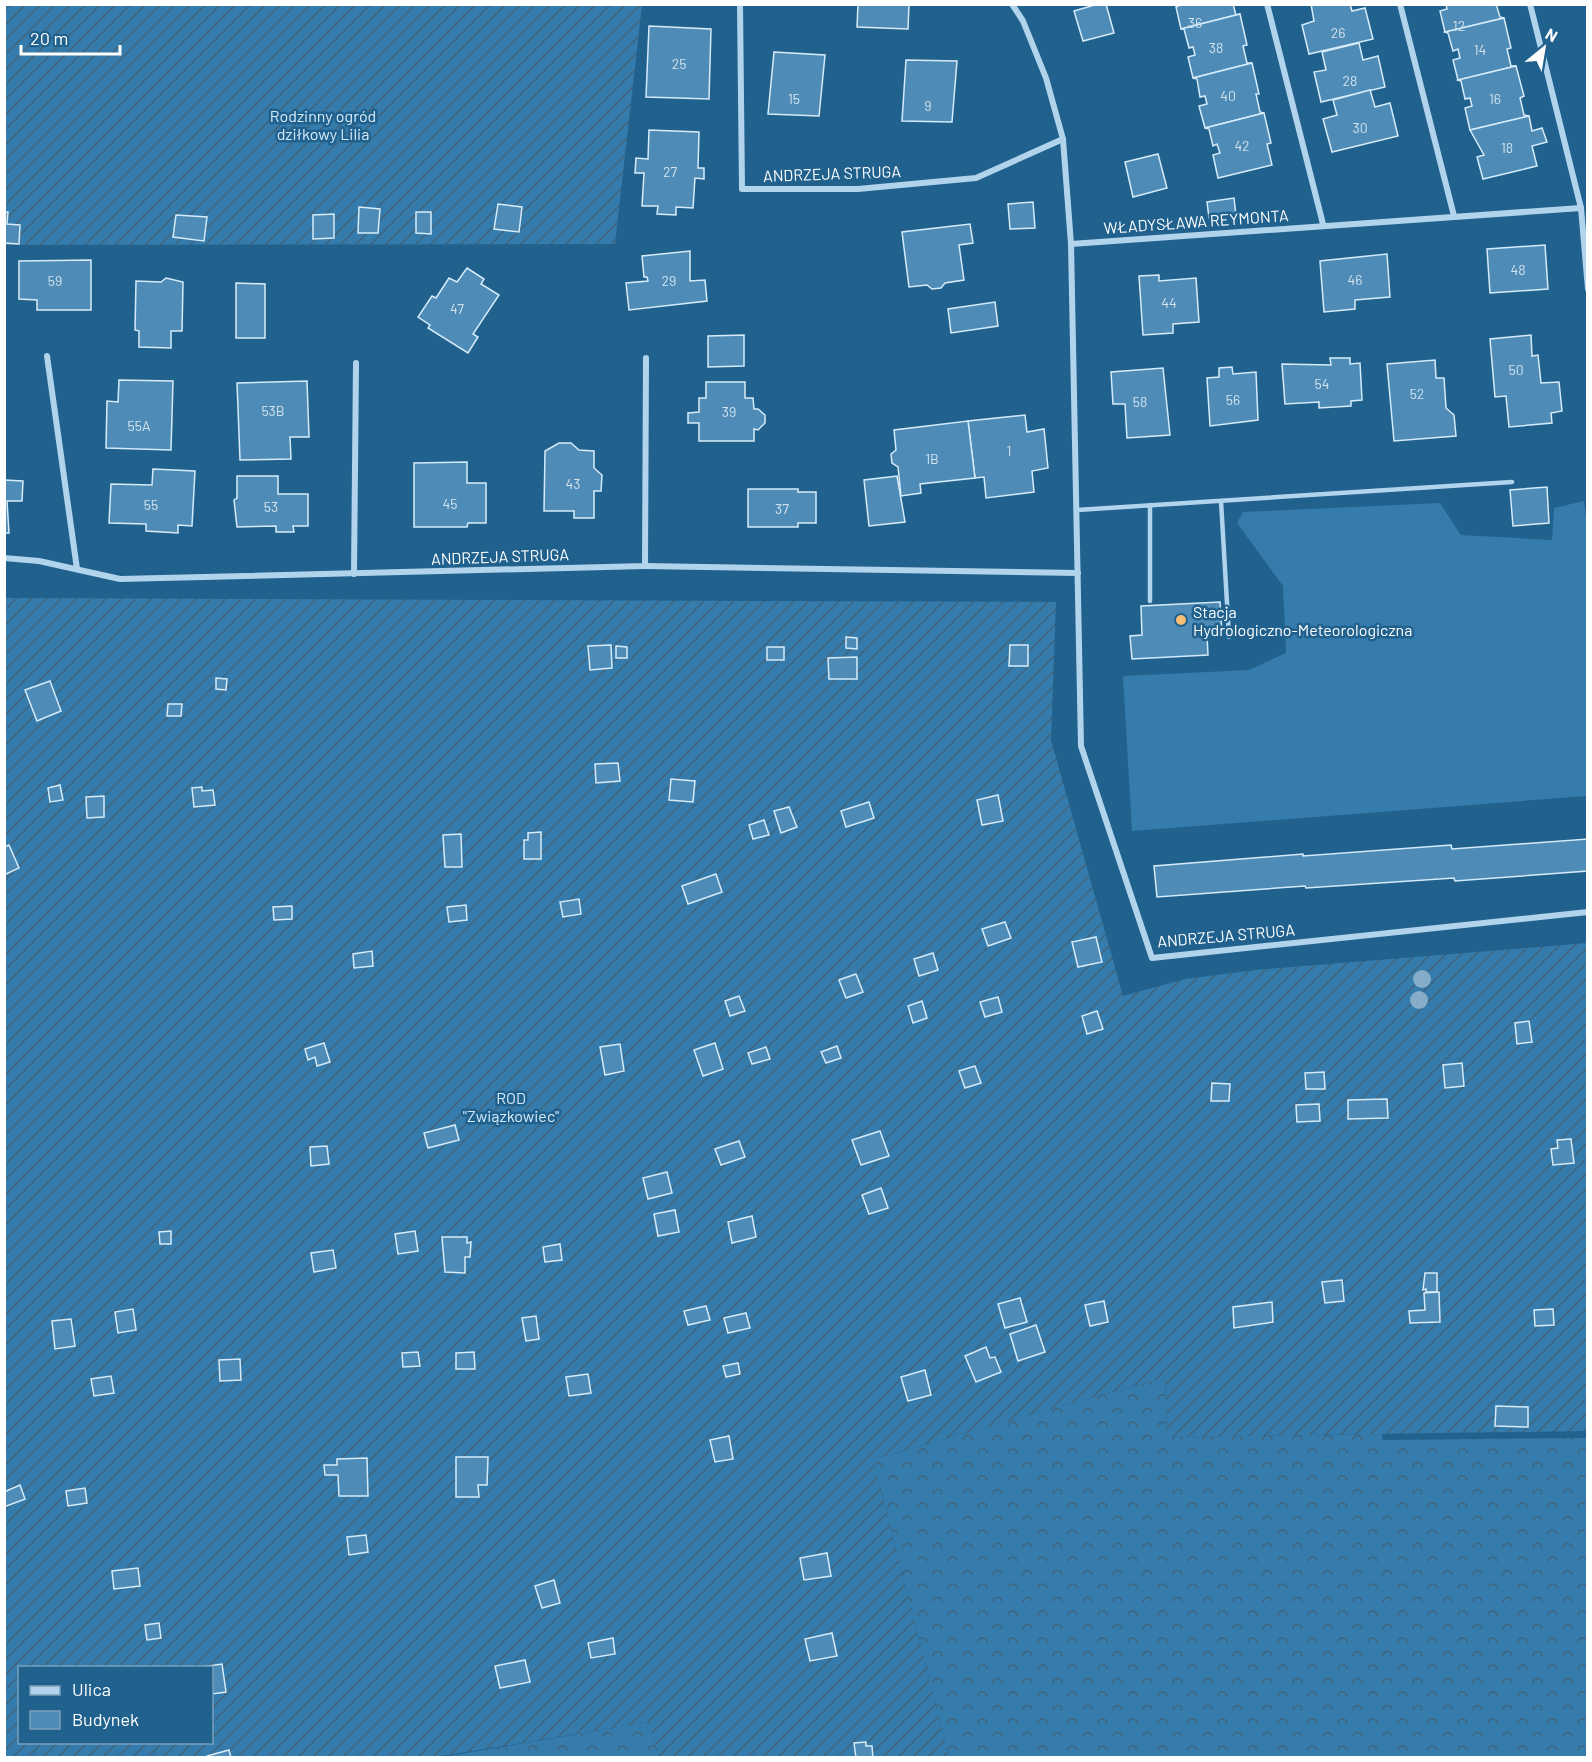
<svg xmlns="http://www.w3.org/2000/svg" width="1592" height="1762" font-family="Barlow,sans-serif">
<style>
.grass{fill:#357bab}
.forest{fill:url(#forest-crowns)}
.garden{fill:url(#garden-furrows);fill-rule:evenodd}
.building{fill:#4e8cb7;stroke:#d6ebf9;stroke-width:1.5}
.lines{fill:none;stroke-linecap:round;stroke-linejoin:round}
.lane{stroke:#b1d4ec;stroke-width:4.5}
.street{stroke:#b1d4ec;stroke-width:6}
.tree{fill:#85adc9}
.poi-dot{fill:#f8be72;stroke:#21618e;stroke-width:2}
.labels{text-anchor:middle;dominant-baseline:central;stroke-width:5;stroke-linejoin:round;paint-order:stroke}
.number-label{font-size:14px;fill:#d3e2ed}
.park-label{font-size:16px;fill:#d6ebf9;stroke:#21618e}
.street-label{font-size:16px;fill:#fff;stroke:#21618e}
.poi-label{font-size:16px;fill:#fff;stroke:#21618e;text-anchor:start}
</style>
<defs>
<pattern id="forest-crowns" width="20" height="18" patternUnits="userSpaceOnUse" patternTransform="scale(1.5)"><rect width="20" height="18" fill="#357bab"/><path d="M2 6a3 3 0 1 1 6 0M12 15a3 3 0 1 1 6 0" fill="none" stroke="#40647c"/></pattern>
<pattern id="garden-furrows" width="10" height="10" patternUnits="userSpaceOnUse" patternTransform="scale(1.5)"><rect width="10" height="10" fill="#357bab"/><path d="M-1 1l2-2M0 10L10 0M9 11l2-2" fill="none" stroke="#40647c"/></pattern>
</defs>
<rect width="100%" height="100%" fill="#21618e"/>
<polygon class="grass" points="1584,501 1588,536 1587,796 1132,831 1123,676 1249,670 1286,653 1283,586 1237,523 1243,512 1440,503 1461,535 1552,540 1554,508"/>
<g class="forest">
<polygon points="1165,1377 1167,1437 1382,1434 1383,1440 1587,1438 1587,1757 949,1757 873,1459"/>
<polygon points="649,1722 659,1757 436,1758"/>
</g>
<g class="garden">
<polygon points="4,5 642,5 615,244 5,245"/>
<path d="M5 598 1056 602 1051 740 1123 996 1185 979 1256 970 1587 943V1431L1167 1437 1165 1377 873 1459 949 1757H659L649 1722 436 1757 5 1758ZM20 1668H212V1742H20Z"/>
</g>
<g class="building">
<polygon points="858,4 909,4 908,29 857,27"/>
<polygon points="1098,4 1106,4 1114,33 1083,41 1074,11"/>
<polygon points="1233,4 1236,15 1240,14 1181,29 1176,7 1182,4"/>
<polygon points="1311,4 1350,4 1352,11 1365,8 1373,39 1309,54 1302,25 1314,21"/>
<polygon points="1446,4 1496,4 1500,17 1504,18 1445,32 1440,11 1447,9"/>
<polygon points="1240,14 1247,45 1243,46 1247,63 1252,63 1193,78 1188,57 1195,55 1193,47 1189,48 1184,29 1181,29"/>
<polygon points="1504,18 1511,48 1507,49 1511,66 1516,66 1458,80 1453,60 1460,58 1458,49 1453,51 1448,33 1445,32"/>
<polygon points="649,26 711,29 709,99 646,97"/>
<polygon points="1359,43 1363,60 1378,56 1385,87 1321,102 1314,72 1326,70 1322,52"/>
<polygon points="774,52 825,55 819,116 768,114"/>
<polygon points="906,60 957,61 952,122 902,121"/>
<polygon points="1252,63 1259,94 1256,94 1260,112 1264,113 1205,128 1199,106 1207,104 1205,96 1200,97 1197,79 1193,78"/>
<polygon points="1516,66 1524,96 1520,98 1524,115 1529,116 1470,130 1465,108 1472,106 1470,98 1465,99 1461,81 1458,80"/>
<polygon points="1370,90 1375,107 1390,103 1398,136 1332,152 1323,119 1337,115 1333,100"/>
<polygon points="1264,113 1271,143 1267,144 1272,165 1218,178 1213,155 1220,153 1217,144 1213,146 1209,129 1205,128"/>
<polygon points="1529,116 1532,131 1542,128 1547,142 1532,146 1537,166 1483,179 1477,157 1484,155 1470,130"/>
<polygon points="649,130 699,132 698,168 704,168 704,179 695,178 693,208 676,207 676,215 657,214 658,206 642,206 644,173 635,173 636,158 648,159"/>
<polygon points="1158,154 1167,188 1133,197 1125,162"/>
<polygon points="1234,198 1236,215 1209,218 1207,202"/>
<polygon points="1033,202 1035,228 1010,229 1008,204"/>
<polygon points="498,204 522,207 519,232 494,229"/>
<polygon points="359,207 380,209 378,233 358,233"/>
<polygon points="4,212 8,212 7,224 20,225 19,244 4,243"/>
<polygon points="416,212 431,212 431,234 416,233"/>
<polygon points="334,214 334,238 313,239 313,215"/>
<polygon points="176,215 207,217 204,241 173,237"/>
<polygon points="970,224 973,243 959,245 964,280 945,283 941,288 932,289 927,285 909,287 902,232"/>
<polygon points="1545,245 1548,289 1490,293 1487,249"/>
<polygon points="690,251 690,281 705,280 707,301 629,310 626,283 648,281 647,277 644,277 642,256"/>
<polygon points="1387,254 1390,297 1355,300 1355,309 1324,312 1320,261"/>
<polygon points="91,260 91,310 37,310 37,300 19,299 19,261"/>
<polygon points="467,268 484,279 481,284 499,295 473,334 478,337 468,353 428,328 430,325 418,317 432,296 436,298 449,278 457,282"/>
<polygon points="1159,275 1159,281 1196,278 1199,322 1173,324 1173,333 1143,335 1139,276"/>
<polygon points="166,278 183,282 182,331 171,331 171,348 139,347 139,331 135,330 136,281 161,282"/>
<polygon points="236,283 265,284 265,338 236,338"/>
<polygon points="995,302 998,326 951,333 948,309"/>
<polygon points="744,335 744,366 708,367 708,336"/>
<polygon points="1531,335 1532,356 1538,355 1541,383 1559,382 1562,411 1551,413 1552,423 1509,427 1506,396 1495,397 1490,339"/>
<polygon points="1330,358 1350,358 1350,364 1360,363 1362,400 1351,401 1351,406 1319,408 1319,402 1285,404 1282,364 1331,365"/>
<polygon points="1435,360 1436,378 1444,378 1446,408 1454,415 1456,436 1394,441 1387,364"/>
<polygon points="1232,367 1233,374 1256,372 1258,420 1210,426 1207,378 1219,377 1219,368"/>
<polygon points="1163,368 1170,435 1127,438 1125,404 1113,404 1111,372"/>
<polygon points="119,380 173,381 171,450 106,448 107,401 118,402"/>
<polygon points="307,381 309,437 290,437 291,459 240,460 237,383"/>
<polygon points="706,382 745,382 745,398 753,398 754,409 758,409 765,415 765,423 758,430 754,429 754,441 699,441 699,423 688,423 688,413 699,412 699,398 706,398"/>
<polygon points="1025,415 1027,432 1044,429 1048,468 1032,471 1034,492 986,498 984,477 975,478 968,421"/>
<polygon points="968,421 975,478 920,484 921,493 901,496 898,467 892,463 891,454 896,450 894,430"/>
<polygon points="559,443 571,443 579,450 594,451 594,468 602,475 601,491 594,491 594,518 574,518 574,511 544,511 545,451"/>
<polygon points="467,462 467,483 486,483 486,523 468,523 467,527 414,527 414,463"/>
<polygon points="153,469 195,471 192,526 178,525 178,533 146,531 146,524 109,523 111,484 152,485"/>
<polygon points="237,476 278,476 278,494 308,494 308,526 293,526 294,532 276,532 276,526 237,527 234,500 237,498"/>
<polygon points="897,476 905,522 869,526 864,480"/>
<polygon points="4,480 23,481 22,501 7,501 9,533 4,533"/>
<polygon points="1547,487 1549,523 1513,526 1510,490"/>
<polygon points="748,489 798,489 798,492 816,492 816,523 798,523 798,527 748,527"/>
<polygon points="1220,602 1222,634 1207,635 1208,655 1132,659 1130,636 1142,635 1141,606"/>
<polygon points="846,637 857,638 857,649 846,648"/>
<polygon points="611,645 612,668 590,670 588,646"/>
<polygon points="1010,645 1028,645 1028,666 1009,666"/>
<polygon points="616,646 627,647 627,658 616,658"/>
<rect x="767" y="647" width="17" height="13"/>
<polygon points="857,657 857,679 829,679 828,658"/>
<polygon points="216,678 227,679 226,690 216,689"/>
<polygon points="50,681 61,711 37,721 25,690"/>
<polygon points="168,704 182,704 181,716 167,716"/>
<polygon points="618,763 620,781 596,783 595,764"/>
<polygon points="671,779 695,781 693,802 669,800"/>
<polygon points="60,785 63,800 50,802 48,788"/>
<polygon points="202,787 202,791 213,790 215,805 194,807 192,788"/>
<polygon points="998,795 1003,821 982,825 977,800"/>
<polygon points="104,796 104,817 87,818 86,797"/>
<polygon points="869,802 874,818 846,827 841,811"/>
<polygon points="789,807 797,827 781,833 774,811"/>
<polygon points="764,820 769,835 753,839 749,825"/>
<polygon points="541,832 541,859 524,859 524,840 528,840 528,833"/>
<polygon points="461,834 462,867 445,867 443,835"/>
<polygon points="1588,839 1588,871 1455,881 1454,878 1306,888 1305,886 1157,897 1154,866 1303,854 1303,856 1451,845 1452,849"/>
<polygon points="9,845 19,868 4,875 4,847"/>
<polygon points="716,874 722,892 688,904 682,886"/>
<polygon points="579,899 581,914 563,917 560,902"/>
<polygon points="466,905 467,920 449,922 447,907"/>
<polygon points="292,906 292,919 274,920 273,907"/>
<polygon points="1005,922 1011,938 988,946 982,929"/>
<polygon points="1096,937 1102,962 1078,967 1072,942"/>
<polygon points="372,951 373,966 354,968 353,954"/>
<polygon points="933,953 938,970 919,976 914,959"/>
<polygon points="856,974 863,992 846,998 839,980"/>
<polygon points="739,996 745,1011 730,1016 725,1001"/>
<polygon points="998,997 1002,1012 985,1017 980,1002"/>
<polygon points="922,1001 927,1018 913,1023 908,1006"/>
<polygon points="1097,1011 1103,1029 1087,1034 1082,1016"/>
<polygon points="1529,1021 1532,1042 1517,1044 1515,1023"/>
<polygon points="324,1043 330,1062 317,1066 315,1057 308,1060 305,1049"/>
<polygon points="715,1043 723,1069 703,1076 694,1050"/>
<polygon points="620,1044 624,1071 605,1075 600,1047"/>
<polygon points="837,1046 841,1058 826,1063 821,1052"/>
<polygon points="766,1047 770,1059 752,1064 748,1053"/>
<polygon points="1462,1063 1464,1086 1445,1088 1443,1065"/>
<polygon points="975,1066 981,1083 965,1088 959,1071"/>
<polygon points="1324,1072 1325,1089 1306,1089 1305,1073"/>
<polygon points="1212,1083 1230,1084 1229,1101 1211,1101"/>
<polygon points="1387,1099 1388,1118 1348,1119 1348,1100"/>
<polygon points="1319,1104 1320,1121 1297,1122 1296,1105"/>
<polygon points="455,1125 459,1140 428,1148 424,1133"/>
<polygon points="880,1131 889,1156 861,1165 852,1140"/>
<polygon points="1571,1139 1574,1163 1553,1165 1551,1149 1558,1148 1557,1140"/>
<polygon points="739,1141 745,1157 721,1165 715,1149"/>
<polygon points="327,1146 329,1164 311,1166 310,1147"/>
<polygon points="667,1172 672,1193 648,1199 643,1178"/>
<polygon points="881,1188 888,1208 869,1214 862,1195"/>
<polygon points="675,1210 679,1232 658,1236 654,1214"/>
<polygon points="752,1216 756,1237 732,1243 728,1222"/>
<polygon points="171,1231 171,1244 160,1244 159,1232"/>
<polygon points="415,1231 418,1251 398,1254 395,1234"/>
<polygon points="442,1237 467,1237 467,1243 471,1242 470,1257 465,1257 465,1273 445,1272"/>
<polygon points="560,1244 562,1260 545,1262 543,1247"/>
<polygon points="333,1250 336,1268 314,1272 311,1253"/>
<polygon points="1425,1273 1437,1273 1437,1292 1426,1292 1426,1289 1423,1290"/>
<polygon points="1342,1280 1344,1301 1325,1303 1322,1282"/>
<polygon points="1439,1292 1440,1322 1410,1323 1409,1311 1425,1310 1424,1293"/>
<polygon points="1020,1298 1027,1322 1005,1328 998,1304"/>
<polygon points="1104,1301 1108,1322 1090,1326 1085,1305"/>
<polygon points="1272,1302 1273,1322 1234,1328 1233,1307"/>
<polygon points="706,1306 710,1320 688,1325 684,1311"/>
<polygon points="133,1309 136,1330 118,1333 115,1312"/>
<polygon points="1553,1309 1554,1325 1535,1326 1534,1310"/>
<polygon points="746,1313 750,1328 728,1333 724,1318"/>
<polygon points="536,1316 539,1339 526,1341 522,1318"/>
<polygon points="71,1319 75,1346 55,1349 52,1321"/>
<polygon points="1036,1325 1045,1352 1018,1361 1010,1334"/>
<polygon points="986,1347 990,1358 995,1357 1001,1372 976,1382 965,1356"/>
<polygon points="418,1352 420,1366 403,1367 402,1353"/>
<polygon points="474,1352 475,1369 456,1369 456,1353"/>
<polygon points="240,1359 241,1380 220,1381 219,1360"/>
<polygon points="738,1363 740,1374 726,1377 723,1366"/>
<polygon points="925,1370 931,1395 908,1401 901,1377"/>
<polygon points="588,1374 591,1393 569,1396 566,1377"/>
<polygon points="111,1376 114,1393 94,1396 91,1379"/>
<polygon points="1496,1406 1528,1407 1528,1427 1495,1426"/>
<polygon points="729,1436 733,1459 715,1462 710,1440"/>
<polygon points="456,1457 488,1457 487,1485 478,1485 479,1497 456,1497"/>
<polygon points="367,1458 368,1496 339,1496 338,1475 325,1475 324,1465 337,1465 337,1459"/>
<polygon points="20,1485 25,1499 4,1507 4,1492"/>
<polygon points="85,1488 87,1503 68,1506 66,1491"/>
<polygon points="366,1535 368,1552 349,1555 347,1537"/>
<polygon points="827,1553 831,1576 804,1580 800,1558"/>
<polygon points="138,1568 140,1586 114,1589 112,1571"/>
<polygon points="554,1580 560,1603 542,1608 535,1586"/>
<polygon points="159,1623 161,1638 147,1640 145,1625"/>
<polygon points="832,1633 837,1656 810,1661 805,1639"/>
<polygon points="613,1638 615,1654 591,1658 588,1643"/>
<polygon points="525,1660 530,1682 500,1688 495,1666"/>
<polygon points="222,1664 226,1692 212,1694 212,1668 194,1668"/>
<polygon points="866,1742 866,1746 872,1746 873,1758 856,1758 854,1743"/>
<polygon points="229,1750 231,1758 208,1758 207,1756"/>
</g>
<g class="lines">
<g class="lane">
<polyline points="1221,501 1229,637"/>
<polyline points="1150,505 1150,601"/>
<polyline points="1077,510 1512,482"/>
</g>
<g class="street">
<polyline points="740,4 742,189 858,189 976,178 1063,139"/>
<polyline points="1012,4 1023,21 1046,78 1063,139 1071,244 1081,746 1152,958 1588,912"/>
<polyline points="1267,4 1323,224"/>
<polyline points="1400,4 1454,216"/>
<polyline points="1530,4 1581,208 1588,289"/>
<polyline points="1071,244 1581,208"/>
<polyline points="47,356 77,569"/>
<polyline points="4,558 39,561 120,579 645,566 646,358"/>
<polyline points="645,566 1078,573"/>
<polyline points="354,574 356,363"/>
</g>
</g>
<g class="tree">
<circle cx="1422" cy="979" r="9"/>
<circle cx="1419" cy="1000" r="9"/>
</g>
<circle class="poi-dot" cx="1181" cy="620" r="6"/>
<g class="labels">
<g class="number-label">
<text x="1195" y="22">36</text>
<text x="1459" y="25">12</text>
<text x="1338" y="32">26</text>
<text x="1216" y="47">38</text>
<text x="1480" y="49">14</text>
<text x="679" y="63">25</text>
<text x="1350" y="80">28</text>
<text x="1228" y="95">40</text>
<text x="794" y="98">15</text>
<text x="1495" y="98">16</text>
<text x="928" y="105">9</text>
<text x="1360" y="127">30</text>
<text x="1242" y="145">42</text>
<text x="1507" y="147">18</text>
<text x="670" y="171">27</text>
<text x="1518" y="269">48</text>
<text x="1355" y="279">46</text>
<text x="55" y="280">59</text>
<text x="669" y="280">29</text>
<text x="1169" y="302">44</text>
<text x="457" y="308">47</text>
<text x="1516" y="369">50</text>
<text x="1322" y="383">54</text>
<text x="1417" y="393">52</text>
<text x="1233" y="399">56</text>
<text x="1140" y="401">58</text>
<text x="273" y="410">53B</text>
<text x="729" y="411">39</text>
<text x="139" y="425">55A</text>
<text x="1009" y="450">1</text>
<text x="932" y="458">1B</text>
<text x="573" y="483">43</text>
<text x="450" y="503">45</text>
<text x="151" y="504">55</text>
<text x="271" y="506">53</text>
<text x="782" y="508">37</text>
</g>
<g class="park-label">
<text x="323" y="115">Rodzinny ogród<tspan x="323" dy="18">dziłkowy Lilia</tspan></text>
<text x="511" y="1097">ROD<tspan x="511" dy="18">"Związkowiec"</tspan></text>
</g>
<g class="street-label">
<text transform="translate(832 173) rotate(-2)">ANDRZEJA STRUGA</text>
<text transform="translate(1196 221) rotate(-4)">WŁADYSŁAWA REYMONTA</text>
<text transform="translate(500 556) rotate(-2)">ANDRZEJA STRUGA</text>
<text transform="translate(1226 935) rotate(-5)">ANDRZEJA STRUGA</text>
</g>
<g class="poi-label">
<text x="1193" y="611">Stacja<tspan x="1193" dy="18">Hydrologiczno-Meteorologiczna</tspan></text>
</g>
</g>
<rect width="1592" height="1762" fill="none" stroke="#ffffff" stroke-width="12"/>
<rect x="18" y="1666" width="195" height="78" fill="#21618e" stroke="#7aa0bb" stroke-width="1.5"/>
<rect x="30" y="1686" width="30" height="9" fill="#b1d4ec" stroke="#7aa0bb" stroke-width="1.5"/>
<text x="72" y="1696" font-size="18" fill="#ffffff">Ulica</text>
<rect x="30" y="1711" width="30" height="18" fill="#4e8cb7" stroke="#7aa0bb" stroke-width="1.5"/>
<text x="72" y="1726" font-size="18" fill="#ffffff">Budynek</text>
<g transform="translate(1544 48) rotate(30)" stroke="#21618e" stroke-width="4.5" paint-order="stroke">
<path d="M0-4.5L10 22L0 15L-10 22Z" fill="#ffffff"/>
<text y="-9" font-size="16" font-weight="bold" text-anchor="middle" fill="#ffffff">N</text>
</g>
<path d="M21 45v9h99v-9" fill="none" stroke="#ffffff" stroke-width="3"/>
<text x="30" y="45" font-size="18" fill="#ffffff" stroke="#21618e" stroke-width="4.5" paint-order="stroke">20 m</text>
</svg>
